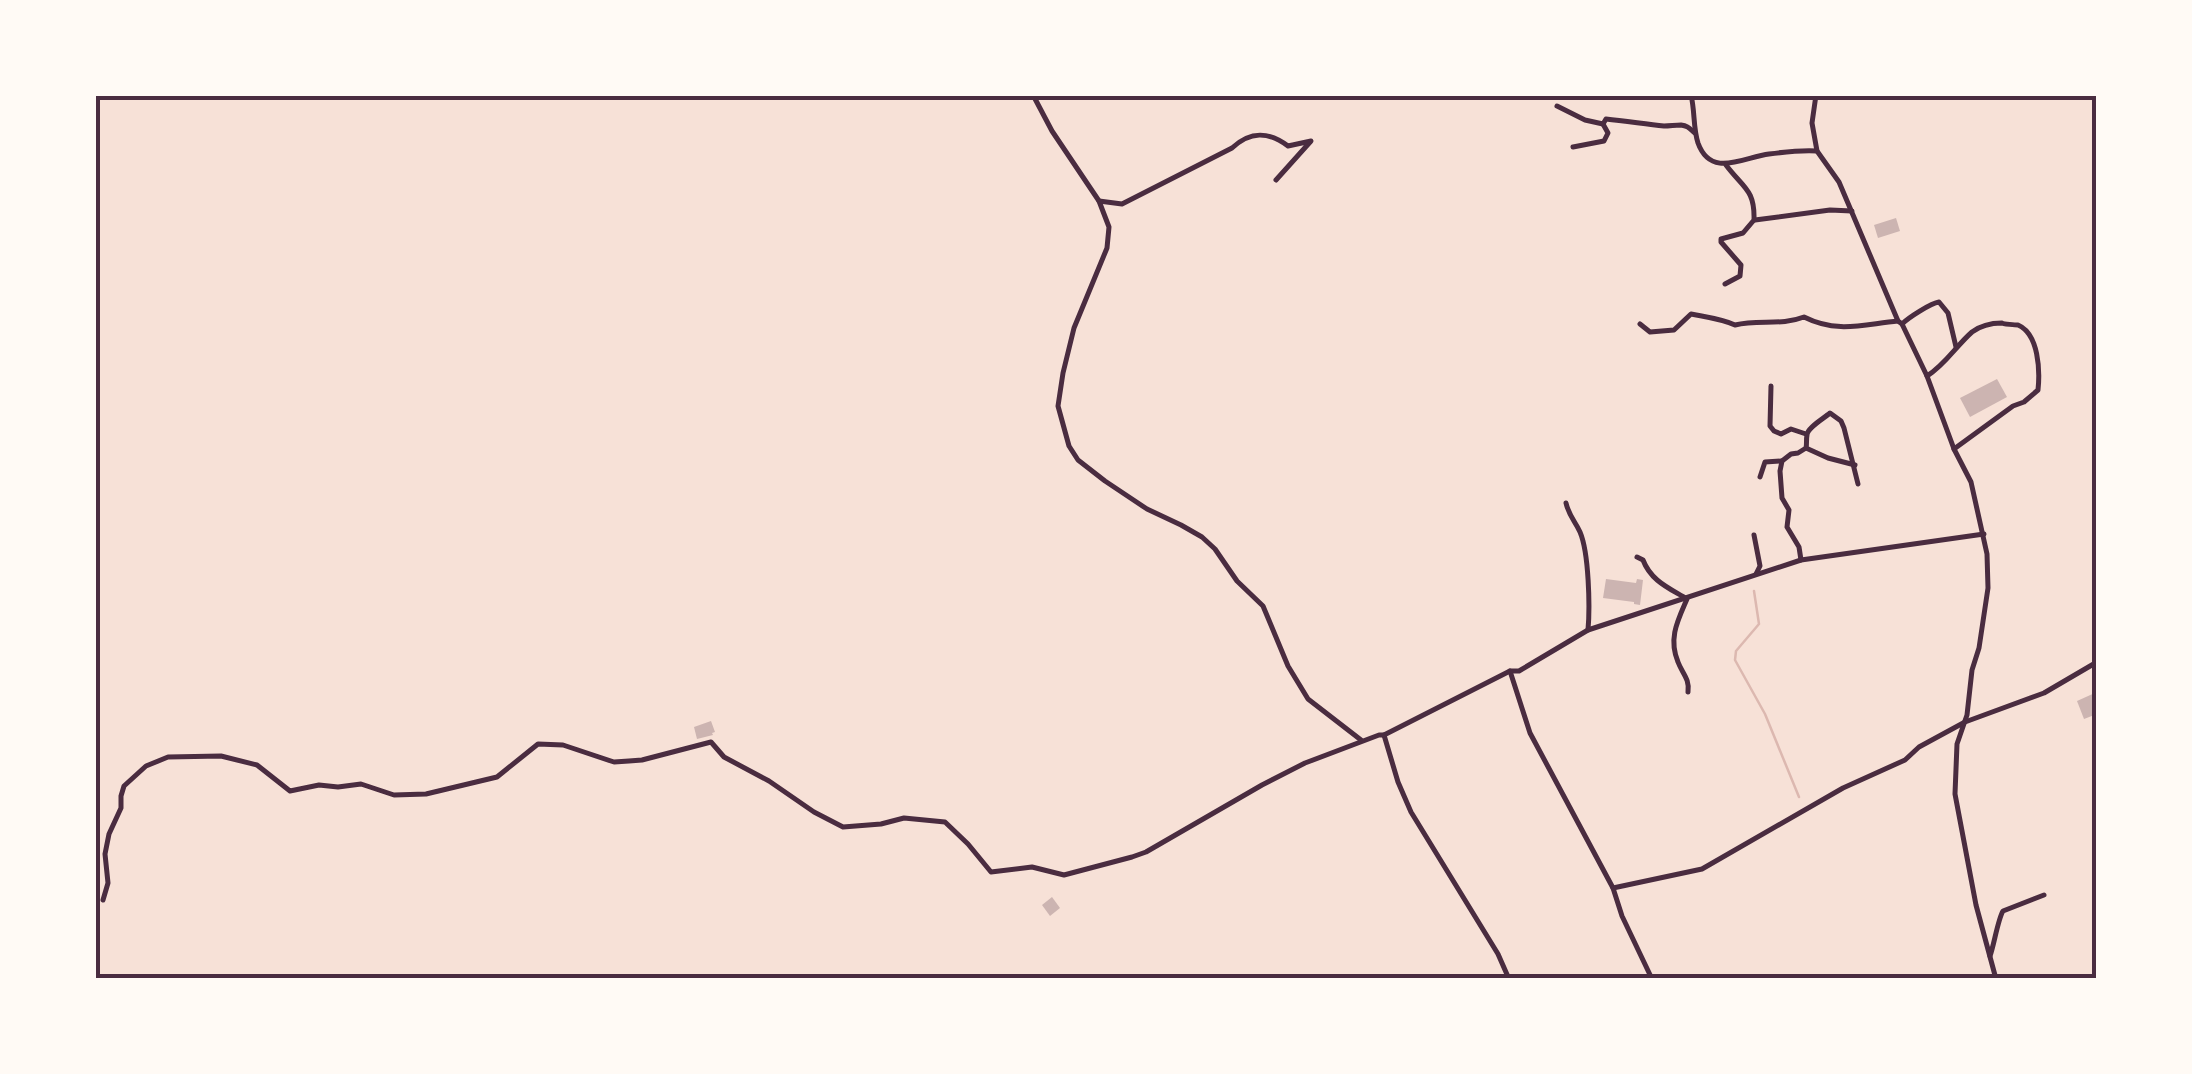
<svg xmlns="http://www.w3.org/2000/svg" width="2192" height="1074" font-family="Cabin,sans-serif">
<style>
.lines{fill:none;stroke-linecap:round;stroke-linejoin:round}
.stream{stroke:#dcb8b0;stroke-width:2.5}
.building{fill:#ccb4b1}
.minor{stroke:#4a2c40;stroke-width:5}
.neatline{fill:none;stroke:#4a2c40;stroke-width:4}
</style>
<rect width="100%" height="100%" fill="#f7e1d7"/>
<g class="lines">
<polyline class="stream" points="1754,591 1759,624 1736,651 1735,660 1765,714 1799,797"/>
</g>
<g class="building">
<polygon points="1896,218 1900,231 1878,238 1874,225"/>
<polygon points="1997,379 2007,397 1970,417 1960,398"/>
<polygon points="1606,579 1636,583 1637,579 1643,580 1640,605 1634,604 1634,602 1603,598"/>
<polygon points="2097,692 2097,714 2084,719 2077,701"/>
<polygon points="711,721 715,732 712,733 713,735 697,739 694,727"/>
<polygon points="1052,897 1060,908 1050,916 1042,905"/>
</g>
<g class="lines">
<g class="minor">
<polyline points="1033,95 1052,131 1099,201 1109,227 1107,248 1074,328 1063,373 1058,406 1069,446 1078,460 1105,481 1147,509 1181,525 1202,537 1215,549 1237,581 1263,606 1288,666 1308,699 1361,740"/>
<path d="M1691 95C1695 111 1693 128 1698 143 1711 179 1744 157 1769 154 1784 152 1802 150 1817 151"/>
<polyline points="1816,95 1812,123 1817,151 1839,182 1898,321 1902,324 1927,376 1954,449 1971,482 1987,554 1988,588 1979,648 1972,670 1967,715 1957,744 1955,794 1976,905 1996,979"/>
<path d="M1557 106 1585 120 1603 124 1606 119C1626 121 1645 124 1664 126 1670 126 1675 125 1681 125 1688 126 1689 128 1695 133"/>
<polyline points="1573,147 1604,141 1608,133 1603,124"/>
<path d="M1099 201 1122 204 1232 148C1250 131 1268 131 1288 146L1311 141 1276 180"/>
<polyline points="1755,220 1830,210 1852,211"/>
<path d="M1725 284 1740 276 1741 265 1721 242V239L1743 233 1754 220C1755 189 1743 188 1726 165"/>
<path d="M1640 324 1650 332 1674 330 1691 314C1706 317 1722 319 1735 325 1758 319 1781 326 1804 317 1838 334 1864 324 1898 321"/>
<path d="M1902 324C1908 318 1931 303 1939 302L1948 313 1956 347"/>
<path d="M1927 376C1945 365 1956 346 1972 332 1980 326 1992 323 2002 323 2003 324 2016 325 2018 325 2039 334 2040 371 2038 390L2024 402 2013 406 1954 449"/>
<polyline points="1771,386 1770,426 1774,431 1781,434 1791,429 1806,434"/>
<polyline points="1806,448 1828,458 1855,465"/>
<polyline points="1760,477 1765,462 1782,461"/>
<path d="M1566 503C1569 516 1575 521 1580 532 1589 553 1590 607 1588 630"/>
<polyline points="1754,535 1760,566 1756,574"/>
<path d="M1637 557 1643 560C1651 581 1669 588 1687 599 1678 620 1668 638 1678 662 1682 673 1690 679 1688 692"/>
<path d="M1801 560 1799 547 1787 527 1789 510 1782 498 1780 471 1782 461 1791 454 1798 453 1806 448C1807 444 1806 440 1807 435 1807 428 1823 419 1830 413L1841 421 1844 428 1858 484"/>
<polyline points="1510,671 1530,733 1613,888 1622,916 1652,979"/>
<polyline points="1384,735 1398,782 1411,812 1498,954 1509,979"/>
<polyline points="1613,888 1702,869 1843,788 1905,760 1919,747 1965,722 2044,693 2097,662"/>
<polyline points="103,900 108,883 105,854 109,834 121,808 121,796 124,786 146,766 168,757 221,756 257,765 290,791 319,785 338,787 361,784 394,795 426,794 497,777 538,744 563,745 614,762 629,761 642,760 711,742 724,757 769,781 814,812 843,827 881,824 904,818 945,822 968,844 991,872 1032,867 1064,875 1132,857 1146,852 1262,785 1305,763 1379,735 1384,735 1510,671 1519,671 1588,630 1801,560 1984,534"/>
<path d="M1990 956C1994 945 1998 919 2003 911L2044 895"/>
</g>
</g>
<rect width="2192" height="1074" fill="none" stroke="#fffaf5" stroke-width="195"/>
<rect x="98" y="98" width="1996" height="878" class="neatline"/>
</svg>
